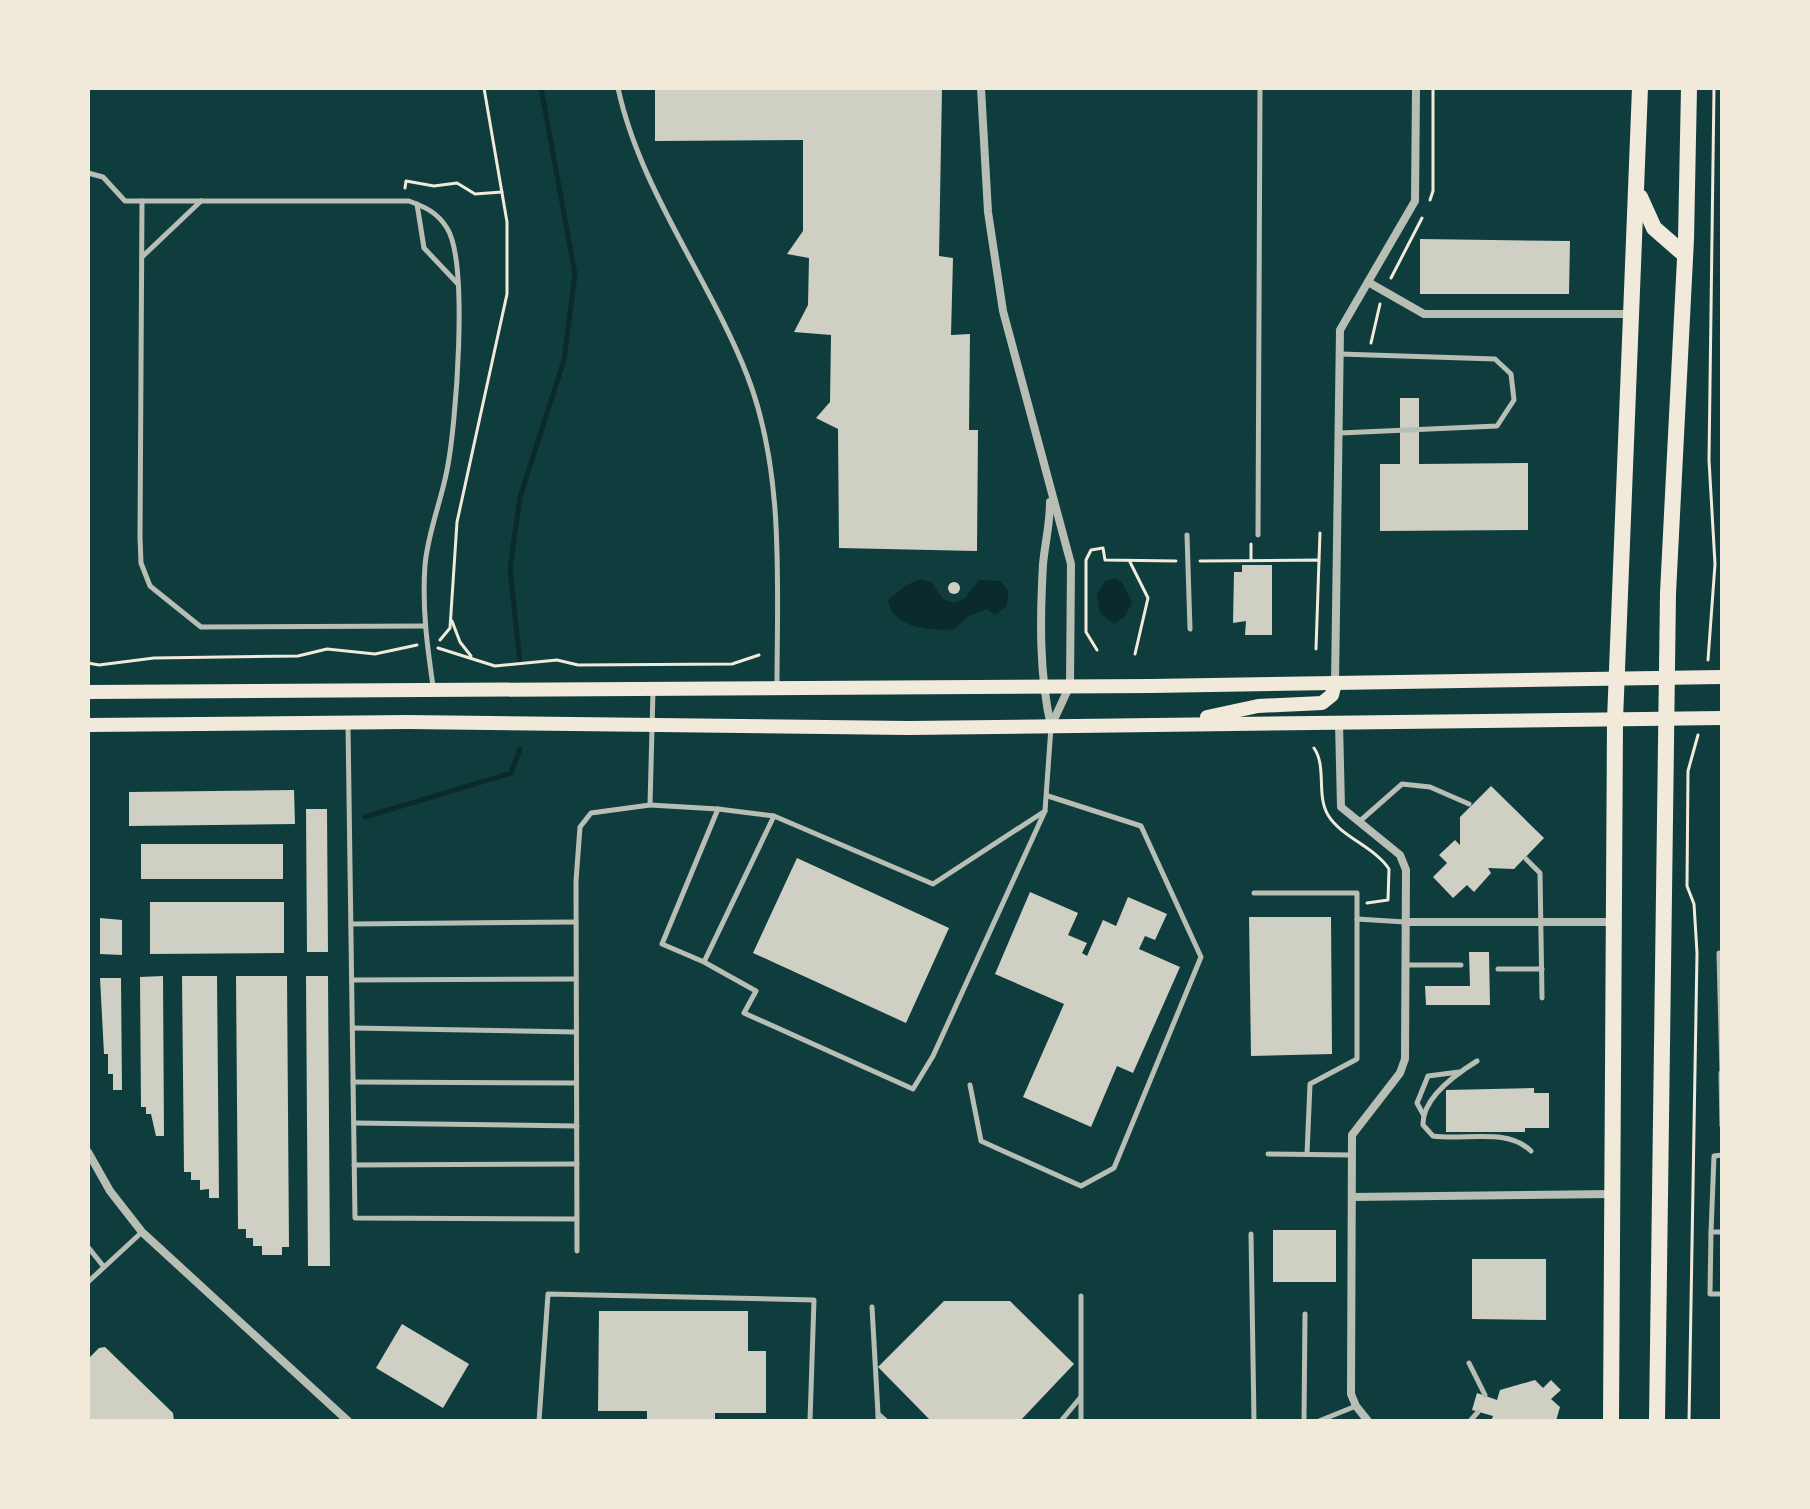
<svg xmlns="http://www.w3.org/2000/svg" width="1810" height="1509" font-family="'IBM Plex Sans',sans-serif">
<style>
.water{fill:#0a2a2b}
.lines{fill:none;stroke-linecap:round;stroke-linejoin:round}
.stream{stroke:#0a2a2b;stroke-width:5}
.building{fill:#cfcfc3}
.path{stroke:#f1e9da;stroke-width:3}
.service{stroke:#b8beb3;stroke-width:5}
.minor{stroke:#b8beb3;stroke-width:8}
.secondary{stroke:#f1e9da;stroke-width:14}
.primary{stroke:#f1e9da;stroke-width:16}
</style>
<rect width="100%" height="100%" fill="#0f3d3e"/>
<g class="water">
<polygon points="1116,578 1122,582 1132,603 1125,616 1114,624 1100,613 1097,594 1105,581"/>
<path d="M920 579 931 582 943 599 954 603 965 598 979 580 1001 581 1008 591 1007 606 995 615 987 609 969 616 954 629C930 631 893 629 888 600L905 586Z"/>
</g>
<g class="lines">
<g class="stream">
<polyline points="520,662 510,569 520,497 564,360 575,274 541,88"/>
<polyline points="365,817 511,773 520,749"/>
</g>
</g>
<g class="building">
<polygon points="655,88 942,88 939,256 953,258 951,335 970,334 969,430 978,430 977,551 839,548 838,429 816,418 830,402 831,335 794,332 808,305 809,258 787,254 803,231 803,140 655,141"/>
<polygon points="1420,239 1570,241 1569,294 1420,294"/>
<polygon points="1400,398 1419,398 1419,464 1528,463 1528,530 1380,531 1380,464 1400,464"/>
<polygon points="1242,565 1272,565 1272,635 1245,635 1246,621 1233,623 1234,572 1242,572"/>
<circle cx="954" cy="588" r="6"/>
<polygon points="1491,786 1544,838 1514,869 1488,868 1491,873 1474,892 1467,885 1453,898 1433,877 1447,863 1439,855 1455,840 1460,845 1460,817"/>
<polygon points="294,790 295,824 129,826 129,792"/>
<polygon points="306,809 327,809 328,952 307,952"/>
<rect x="141" y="844" width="142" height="35"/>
<polygon points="797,858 949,928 906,1023 753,953"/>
<polygon points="1030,892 1078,913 1068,935 1087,943 1082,953 1087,956 1103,920 1116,926 1128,897 1167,914 1155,940 1145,936 1139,949 1180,967 1133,1073 1117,1066 1091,1127 1023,1097 1064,1004 995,974"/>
<polygon points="150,902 284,902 284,953 150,954"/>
<polygon points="1249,917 1331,917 1332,1054 1251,1056"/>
<polygon points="100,918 122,920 122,955 100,954"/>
<polygon points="1469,952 1489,952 1490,1005 1426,1005 1425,986 1470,986"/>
<polygon points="163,976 164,1136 156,1136 151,1114 146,1114 146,1107 141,1107 140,977"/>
<polygon points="182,976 217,976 219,1198 209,1198 209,1189 200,1190 200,1180 191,1180 191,1172 184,1172"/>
<polygon points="236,976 287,976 289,1247 282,1247 282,1255 262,1255 262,1246 253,1246 253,1238 246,1238 246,1229 238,1229"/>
<polygon points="306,976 328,976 330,1266 308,1266"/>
<polygon points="100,978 121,978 122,1090 113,1090 113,1074 108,1074 108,1054 104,1054"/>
<polygon points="1534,1088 1534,1093 1549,1093 1549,1128 1525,1128 1525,1132 1446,1132 1446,1090"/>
<rect x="1273" y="1230" width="63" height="52"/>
<polygon points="1472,1259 1546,1259 1546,1320 1472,1319"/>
<polygon points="944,1301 1010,1301 1074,1364 1020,1421 931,1421 878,1367"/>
<polygon points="599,1311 748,1311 748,1351 766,1351 766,1413 715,1413 715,1420 647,1419 647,1411 598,1411"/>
<polygon points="402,1324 469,1364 443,1408 376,1368"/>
<polygon points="105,1347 173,1413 174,1421 88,1421 88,1359 99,1348"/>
<polygon points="1535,1380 1543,1388 1551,1380 1561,1390 1551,1399 1560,1407 1556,1421 1491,1421 1493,1416 1472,1410 1477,1393 1497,1400 1500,1390"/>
</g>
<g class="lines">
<g class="path">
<polyline points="405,188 406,181 434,186 457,183 475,194 502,192"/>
<polyline points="1430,200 1433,191 1433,88"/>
<polyline points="1391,278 1422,218"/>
<polyline points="1371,343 1380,304"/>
<polyline points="1251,544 1251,560"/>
<polyline points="1319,560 1320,533"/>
<polyline points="1200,561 1319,560 1316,649"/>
<polyline points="1130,562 1148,598 1135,654"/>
<polyline points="452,621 460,642 471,656"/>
<polyline points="440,640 450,628 457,522 507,294 507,222 484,88"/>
<polyline points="438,648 495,666 557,660 578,665 732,664 759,655"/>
<polyline points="1097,650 1086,632 1086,560 1091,550 1103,548 1105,560 1176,561"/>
<polyline points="1708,660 1715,564 1709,460 1714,88"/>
<polyline points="88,663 99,665 154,658 298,656 327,649 375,654 417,645"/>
<path d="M1314 748C1327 767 1316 795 1328 815 1341 837 1375 847 1389 869L1388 900 1367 903"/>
<polyline points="1689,1421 1697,953 1694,904 1687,886 1688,771 1698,735"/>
</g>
<g class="service">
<path d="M618 88C640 190 709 278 747 375 785 472 777 585 777 687"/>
<path d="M88 173 103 177 125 201H409C425 207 437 212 447 228 469 263 456 426 447 470 441 502 428 532 425 565 422 607 427 645 433 686"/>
<polyline points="142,201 140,537 141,563 150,586 201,627 424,626"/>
<polyline points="417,204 424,248 458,284"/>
<polyline points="142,257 201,201"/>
<polyline points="1340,433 1497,426 1514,400 1511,374 1495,359 1340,354"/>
<polyline points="1187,535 1190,629"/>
<polyline points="1258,535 1260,88"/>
<polyline points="653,691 650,805 718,809"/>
<polyline points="348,725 355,1218 577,1219"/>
<polyline points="774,816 933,884 1045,811"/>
<polyline points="1360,821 1402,784 1430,787 1469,804"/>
<polyline points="1526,859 1540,873 1542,998"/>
<polyline points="1254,893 1357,893 1357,919"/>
<polyline points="351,924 576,922"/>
<polyline points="1719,953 1722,1073"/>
<polyline points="704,962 662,944 718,809 774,816 704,962 756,991 744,1013 913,1089 933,1056 1045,811 1051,727"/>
<polyline points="1406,965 1461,965"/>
<polyline points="1498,969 1542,969"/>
<polyline points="352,980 576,979"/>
<polyline points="353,1028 576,1032"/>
<path d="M1477 1061C1456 1074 1422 1098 1423 1125L1433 1136C1465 1141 1506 1127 1531 1151"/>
<polyline points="1721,1073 1722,1126"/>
<polyline points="353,1082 576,1083"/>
<polyline points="970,1085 981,1141 1081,1186 1114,1168 1201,957 1141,826 1048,796"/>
<polyline points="1423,1114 1417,1103 1428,1076 1459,1072"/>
<polyline points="354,1123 577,1126"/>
<polyline points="1268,1154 1351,1155"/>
<polyline points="1307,1154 1310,1084 1357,1059 1357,919 1405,922"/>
<polyline points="354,1165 577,1164"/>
<polyline points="1711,1232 1714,1156 1722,1155"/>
<polyline points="1722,1232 1711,1232 1710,1294 1722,1294"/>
<polyline points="1251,1234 1254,1421"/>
<polyline points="88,1247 104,1267"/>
<polyline points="577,1251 576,881 580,827 591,813 650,805"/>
<polyline points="88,1282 142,1232"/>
<polyline points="872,1307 878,1414"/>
<polyline points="1469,1363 1485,1395"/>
<polyline points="539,1421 548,1294 814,1300 810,1421"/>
<polyline points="878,1421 878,1414 886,1421"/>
<polyline points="1061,1421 1080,1398"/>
<polyline points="1081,1421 1081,1296"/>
<polyline points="1304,1421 1305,1314"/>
<polyline points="1319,1421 1356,1406"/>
<polyline points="1470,1421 1478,1412"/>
</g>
<g class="minor">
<polyline points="981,88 988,212 1003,311 1071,564 1070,685 1051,726"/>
<polyline points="1368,282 1424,314 1631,314"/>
<path d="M1050 502C1050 524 1045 543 1043 564 1040 618 1039 674 1051 726"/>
<polyline points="1335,683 1340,330 1415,201 1416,88"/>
<polyline points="1339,722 1341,807 1400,855 1406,870 1405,1059 1400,1073 1352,1135 1351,1394 1356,1406 1368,1421"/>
<polyline points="1406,922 1615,922"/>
<polyline points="88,1152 110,1191 142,1232 348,1421"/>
<polyline points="1352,1197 1614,1194"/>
</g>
<g class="secondary">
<polyline points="88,692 1151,686 1722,677"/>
<polyline points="1207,717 1258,706 1322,703 1332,695 1335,683"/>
<polyline points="88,725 408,722 909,728 1722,718"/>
</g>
<g class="primary">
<polyline points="1640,197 1654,228 1685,255"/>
<polyline points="1611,1421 1615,720 1640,88"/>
<polyline points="1657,1421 1668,593 1686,239 1689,88"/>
</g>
</g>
<rect width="1810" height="1509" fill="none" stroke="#f1e9da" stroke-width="180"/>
</svg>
